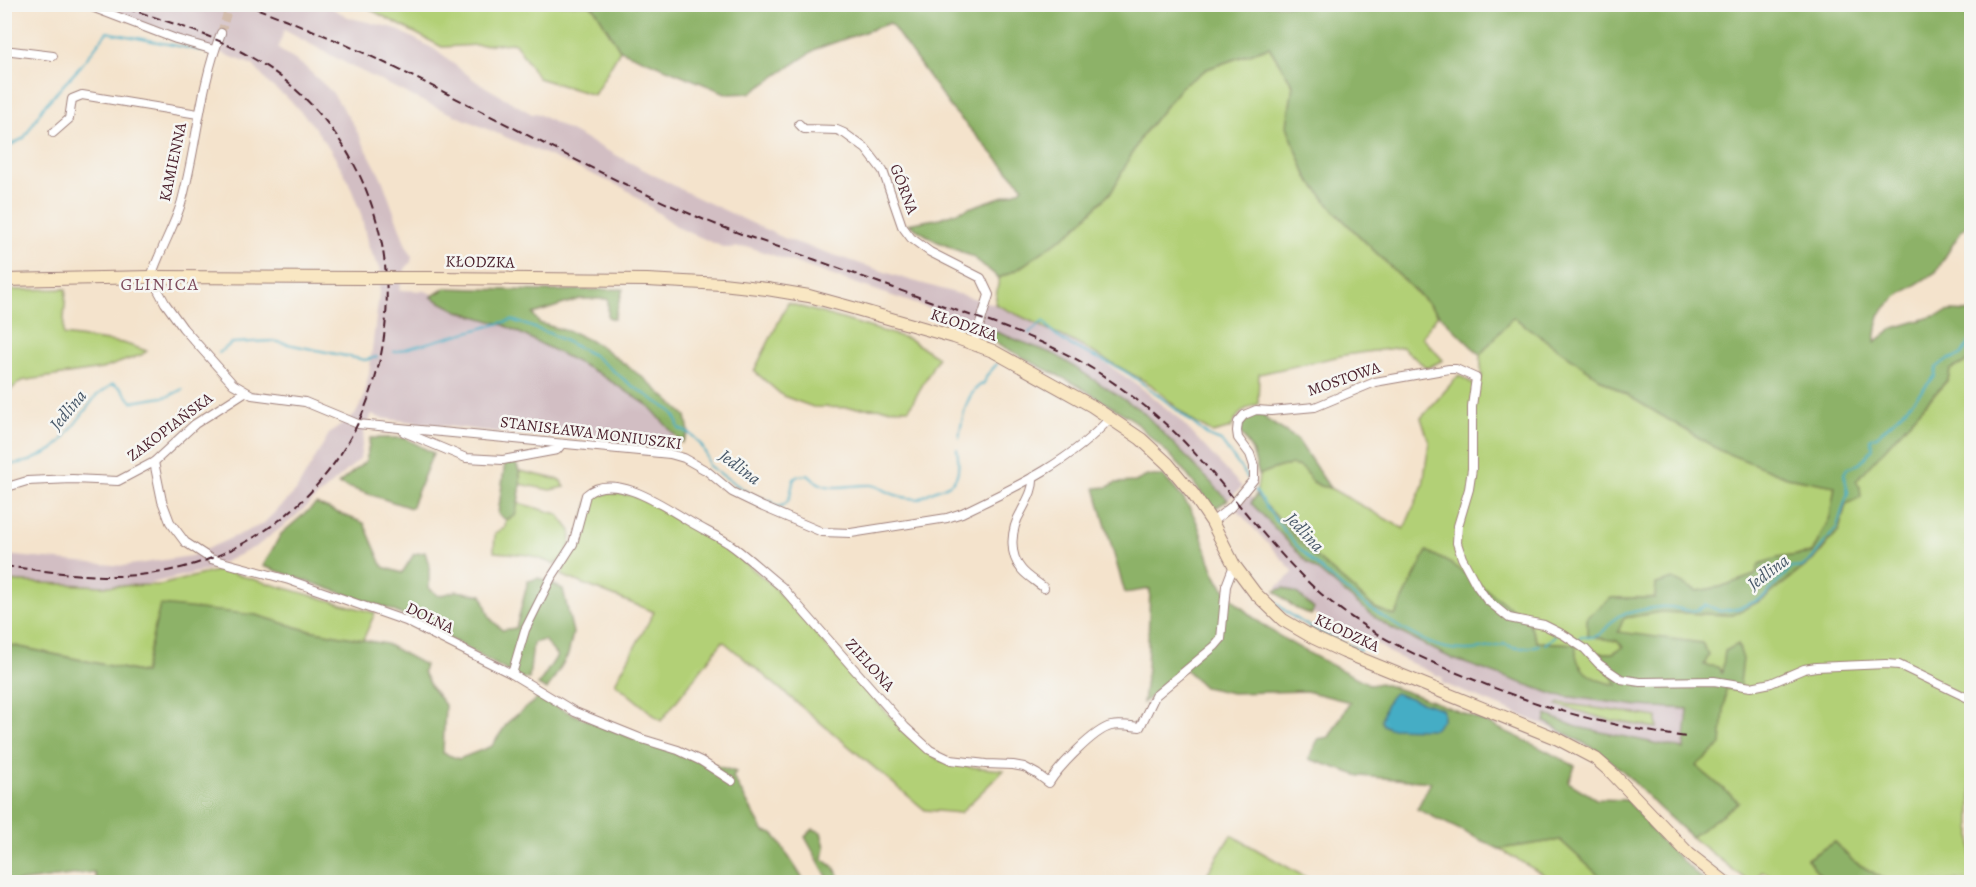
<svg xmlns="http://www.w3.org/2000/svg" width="1976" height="887" font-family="Alegreya,serif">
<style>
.industrial{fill:#d2bec3}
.green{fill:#b2d076;stroke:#7e7850;stroke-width:1.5}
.forest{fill:#8db267;stroke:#6c6849;stroke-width:1.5}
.water{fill:#45adc5;stroke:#486678;stroke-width:1.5}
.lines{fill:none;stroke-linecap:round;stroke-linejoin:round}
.stream{stroke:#45adc5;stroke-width:2}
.minor-tunnel{stroke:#d2bcac;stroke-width:8;stroke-dasharray:8 4;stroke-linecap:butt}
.minor-casing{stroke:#9f817c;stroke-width:10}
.secondary-casing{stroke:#9f817c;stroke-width:14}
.minor{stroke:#fff;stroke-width:8}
.secondary{stroke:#f9e7c3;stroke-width:12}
.rail{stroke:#4a1f2b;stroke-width:2;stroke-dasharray:9 4.5;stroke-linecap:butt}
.secondary-bridge-casing{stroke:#9f817c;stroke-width:14;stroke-linecap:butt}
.secondary-bridge{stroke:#f9e7c3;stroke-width:12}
.labels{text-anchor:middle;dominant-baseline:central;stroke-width:5;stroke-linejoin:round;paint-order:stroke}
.street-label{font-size:16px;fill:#4a1f2b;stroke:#f6f6f2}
.neighbourhood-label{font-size:18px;letter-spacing:1.5px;fill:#7e4c5d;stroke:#f6f6f2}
.water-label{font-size:18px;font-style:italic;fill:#485869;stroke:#f6f6f2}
</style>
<rect width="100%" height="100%" fill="#f6f6f2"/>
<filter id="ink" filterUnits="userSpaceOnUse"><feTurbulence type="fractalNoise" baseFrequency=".0167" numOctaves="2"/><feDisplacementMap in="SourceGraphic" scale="12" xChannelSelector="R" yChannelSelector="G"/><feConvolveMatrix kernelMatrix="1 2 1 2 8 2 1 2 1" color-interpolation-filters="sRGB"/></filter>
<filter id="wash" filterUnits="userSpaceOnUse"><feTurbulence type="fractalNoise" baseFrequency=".008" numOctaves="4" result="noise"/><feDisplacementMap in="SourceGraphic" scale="24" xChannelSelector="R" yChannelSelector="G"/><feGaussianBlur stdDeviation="1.35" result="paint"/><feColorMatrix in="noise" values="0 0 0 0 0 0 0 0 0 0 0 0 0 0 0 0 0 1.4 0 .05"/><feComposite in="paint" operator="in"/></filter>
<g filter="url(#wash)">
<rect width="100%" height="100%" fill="#f4e3cc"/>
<g class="industrial">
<polygon points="95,5 326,5 350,18 394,28 434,49 477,82 532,114 536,113 690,194 786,239 903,278 997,305 1072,341 1139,386 1178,418 1242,487 1228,500 1191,460 1056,355 986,328 749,247 725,248 679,228 624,188 422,101 355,68 284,30 278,49 304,66 332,92 353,124 382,179 405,243 412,256 411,262 405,269 399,290 425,291 578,355 670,419 676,431 670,446 504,433 380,418 372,414 364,433 360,459 290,521 257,546 210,569 106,594 5,587 5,555 123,566 191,556 263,524 296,491 329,434 355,415 363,400 369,373 379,295 380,270 368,246 361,214 347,178 330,149 312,124 291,101 269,84 253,65"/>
<polygon points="1249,495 1268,515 1600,685 1728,693 1726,738 1719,749 1617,762 1547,726 1442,683 1443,678 1392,654 1363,635 1331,624 1294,602 1276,588 1294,572 1235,508"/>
</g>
<g class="green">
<polygon points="371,5 590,5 595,9 620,50 594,95 538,78 515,43 442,47 371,10"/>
<path d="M1269 47 1293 85 1287 126 1307 177 1337 214 1438 314 1422 337 1443 360 1427 368 1402 347 1345 355 1259 374 1258 404C1244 408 1237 414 1231 428L1213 433 1192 421 1150 384 1072 341 995 304 999 278 1018 269 1073 230 1112 191 1141 137 1181 87 1207 69Z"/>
<polygon points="66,289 63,335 123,343 147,351 141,355 102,369 21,381 7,393 5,414 5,290"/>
<polygon points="788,303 909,339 938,357 909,409 813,407 783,396 754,371"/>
<path d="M1513 317 1605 382 1787 477 1835 486 1830 517 1812 553 1777 558 1755 575 1720 587 1697 591 1673 580 1656 584 1655 598H1612L1587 635 1617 641 1623 647 1613 653H1591L1611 674 1618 685C1594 681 1573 672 1575 644L1537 642 1427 551 1395 616 1375 608 1307 549 1256 495 1259 475C1275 468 1302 455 1310 480L1320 486 1330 488 1404 529 1423 485 1429 442 1421 418 1459 375 1478 387 1482 375 1480 355Z"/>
<polygon points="1971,355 1971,882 1958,880 1945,882 1889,882 1853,861 1834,842 1807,859 1826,882 1784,882 1762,871 1754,882 1749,882 1691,837 1739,802 1696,766 1726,688 1739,691 1722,674 1704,665 1617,632 1624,618 1661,612 1732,615 1765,598 1816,558 1839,530 1846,504 1855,481 1948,380 1950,370 1968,361"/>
<polygon points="520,471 560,480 565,487 550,490 520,484"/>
<polygon points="608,493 632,495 656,506 725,546 772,585 906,734 939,760 971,767 1004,770 960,813 925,810 723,641 661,721 615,683 654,612 561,575 579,537 590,497"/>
<polygon points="518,503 558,514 571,531 570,545 564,558 554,564 529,555 494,552 495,533 505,528 506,520 515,516"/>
<polygon points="220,570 375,613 363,640 303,629 256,615 144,673 5,644 4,581 103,586 160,585"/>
<polygon points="1560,703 1657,717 1657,728 1609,720 1557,705"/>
<polygon points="1231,835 1314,882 1202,882"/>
<polygon points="1560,840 1606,882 1556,882 1499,849"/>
</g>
<g class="forest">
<path d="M590 5H1971V222L1961 231 1936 272 1896 297 1879 315 1875 342 1894 328 1951 311 1971 312V355L1968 361 1950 370 1948 379 1856 481 1860 487 1861 497 1846 504 1839 530 1815 558 1765 598 1733 615 1661 612 1624 618 1618 632 1702 643 1709 655 1704 665 1718 667 1722 673 1725 651 1738 644 1743 659 1739 691 1726 688 1721 745 1696 766 1739 802 1691 837 1658 807 1624 772 1598 751 1545 722 1547 715 1577 727 1684 749 1688 709 1639 706 1556 695 1453 659 1389 627 1368 612 1306 561 1251 503 1256 495 1307 549 1375 608 1395 616 1427 551 1455 566 1528 621 1537 642 1576 644C1573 671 1593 681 1617 685L1611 674 1591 653H1613L1623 647 1617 641 1587 636V617L1611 598H1655L1656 584 1673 579 1697 591 1720 587 1755 575 1759 564 1777 558 1812 553 1830 517 1835 486 1787 477 1721 451 1605 382 1513 317 1480 355 1337 214 1307 177 1287 126 1293 85 1269 47 1207 69 1181 87 1141 137 1112 191 1073 230 1018 269 999 278 973 257 936 241 908 224 940 218 1018 191 1023 187 951 108 890 23 816 49 751 93 728 94 620 50 595 9Z"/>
<polygon points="445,288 545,291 623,289 614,319 608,317 608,299 580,299 533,314 539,323 574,333 599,345 646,380 686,416 689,432 682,443 649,406 598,373 504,325 458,311 431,297"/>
<polygon points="986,328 1056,355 1142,411 1228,500 1214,509 1177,462 1132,419 1075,384 1037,365 984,336"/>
<path d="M1262 413 1267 420 1297 439 1330 488 1320 486 1310 480C1302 455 1275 468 1259 475L1252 450 1240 432 1238 422 1244 415Z"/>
<polygon points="370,438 405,438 433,453 411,508 338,484 366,461"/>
<path d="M515 462C525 478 519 499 515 516L506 520 498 514 505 463Z"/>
<path d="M1147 476H1163C1174 488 1187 501 1194 516 1204 536 1207 561 1218 580 1250 629 1321 659 1371 685L1380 683C1448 705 1513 732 1575 766L1568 782 1596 799 1627 800 1660 840 1705 882H1606L1560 840 1499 849 1417 809 1431 782 1360 776 1309 759 1318 739 1329 737 1350 702 1306 691 1232 693 1204 687 1183 667 1143 703 1147 668 1150 589 1125 593 1095 488 1108 487 1115 483 1135 482Z"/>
<polygon points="316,504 364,523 383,567 402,573 414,554 425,552 429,565 429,588 439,596 456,591 482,595 490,618 502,630 516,628 528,581 539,578 563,589 573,633 568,655 547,690 538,685 557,656 544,640 533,643 529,679 520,678 454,641 392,610 263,566 281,534"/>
<polygon points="1284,588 1298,594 1314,609 1311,615 1295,608 1275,591"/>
<path d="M160 605 256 615 303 629 386 644 425 665 423 672 431 687 445 705 443 753 459 759 492 746 508 722 538 698C601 729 669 751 736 772L733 777 764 832 774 834 805 882H97L94 872 18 882H5V644L144 673Z"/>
<polygon points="813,829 821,832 825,847 823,859 835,868 842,882 830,882 805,837"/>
<polygon points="1834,842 1853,861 1889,882 1826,882 1807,859"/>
</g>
<path class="water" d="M1395 693 1442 709C1446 716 1440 724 1434 729H1429L1389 728 1383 725 1381 720C1384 711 1387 699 1395 693Z"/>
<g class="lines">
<g class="stream">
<polyline points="221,46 226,37"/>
<polyline points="4,149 24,138 44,106 80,67 107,32 203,51"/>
<path d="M1029 333 1044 321C1061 350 1103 356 1129 374 1158 393 1183 416 1210 437L1221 441 1248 478"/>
<path d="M394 352 512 320 551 334 593 355 631 385 671 411 676 418 679 429C696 434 706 448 709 466L753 496 770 501 777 507C793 505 790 489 794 479L798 476 808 475C828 495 846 484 870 485 879 485 887 493 896 495 903 498 911 498 919 499 945 481 964 492 957 449"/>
<polyline points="219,353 232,343 273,341 365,360 377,357"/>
<path d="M959 438C962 421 965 391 984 383L987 375 997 364"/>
<polyline points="4,466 30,461 52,450 61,442 97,395 113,384 121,388 132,402 169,396 183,389"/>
<path d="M1255 490C1271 516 1290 540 1312 561 1340 588 1404 636 1441 647 1456 651 1476 651 1491 647 1496 646 1499 647 1504 644 1515 649 1528 649 1539 645"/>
<path d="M1273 600C1297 624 1329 637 1360 650"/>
<path d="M1578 640 1581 636C1607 643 1606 618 1624 614 1636 611 1649 608 1661 607 1679 604 1689 618 1706 605L1720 611 1736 609 1754 602 1765 596 1791 568 1802 567 1811 560 1837 527 1848 492 1844 474 1847 468 1859 464 1873 448 1870 439 1878 435 1903 412 1935 376 1936 368 1945 361 1961 355 1972 338"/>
<polyline points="1545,644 1556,635"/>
</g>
</g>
</g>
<g filter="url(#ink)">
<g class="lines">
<polyline class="minor-tunnel" points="221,33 230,4"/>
<g class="minor-casing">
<g id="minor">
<polyline points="84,4 176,39 214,50"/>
<path d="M221 33C199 89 197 148 181 204 173 229 159 252 151 277L165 303 183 328 233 384 252 395 305 402 358 424 670 454 684 458 707 471 732 492 763 507 822 532 851 533 947 518 962 513C1014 488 1071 462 1110 418"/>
<polyline points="4,50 53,56"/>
<polyline points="799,124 804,129 837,130 844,133 866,149 883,171 902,226 911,238 930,252 981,278 989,295 974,343"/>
<polyline points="53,133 69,119 72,99 82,95 198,114"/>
<polyline points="404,432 466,458 503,460 557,450 562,444"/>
<polyline points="154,462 162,501 170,522 185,542 211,559 289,580 406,621 512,674 575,712 642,739 678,750 701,761 732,781"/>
<path d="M1033 477C1034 490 1027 500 1021 512 1011 529 1008 554 1022 570 1028 577 1037 582 1044 588"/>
<polyline points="4,488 27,481 72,479 118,481 154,462 195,424 245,392"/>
<polyline points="1212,522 1231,507 1254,479 1254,466 1250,454 1238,438 1237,431 1238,422 1244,415 1256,410 1271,411 1315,407 1375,382 1449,369 1456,369 1476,378 1472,406 1472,469 1469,489 1458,526 1457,543 1462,558 1477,586 1487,600 1509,618 1544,625 1564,635 1585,649 1599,664 1621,679 1640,682 1714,681 1751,687 1771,683 1804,669 1816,667 1886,664 1899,665 1972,700"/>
<path d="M512 674 525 630 551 578 573 544 586 495C612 470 664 506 687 520 700 528 715 535 728 543 747 556 764 573 782 587L905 727 930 750 951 760 986 764 1013 765 1024 767 1037 774 1049 783C1058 768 1094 730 1111 726 1120 724 1131 726 1140 727L1155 696 1215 646 1221 639 1226 586 1234 565"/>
</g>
</g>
<g class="secondary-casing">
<g id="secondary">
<polyline points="434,278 647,280 722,284 767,289 809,296 853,308 954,337 993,351 1092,406 1141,439 1168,464 1193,494 1212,522 1234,565 1255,593 1283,620 1314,638 1344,652 1558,739 1596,759 1612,773 1689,854 1725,882"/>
<polyline points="4,280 151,277 366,278"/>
</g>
</g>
<use href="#minor" class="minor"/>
<use href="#secondary" class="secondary"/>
<g class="rail">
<path d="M244 4C403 59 545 153 700 218 738 234 777 246 816 260 858 275 899 290 941 305 992 323 1046 340 1093 369 1127 391 1161 417 1189 447 1228 489 1262 536 1303 577 1351 625 1409 654 1472 679 1542 708 1610 727 1686 737"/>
<path d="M4 566C78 575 137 586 209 559 407 485 449 217 287 82 236 40 175 24 113 4"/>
</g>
<g class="secondary-bridge-casing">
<polyline id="secondary-bridge" points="366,278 434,278"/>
</g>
<use href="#secondary-bridge" class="secondary-bridge"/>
</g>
</g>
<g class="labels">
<g class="street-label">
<text transform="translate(173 162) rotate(-78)">KAMIENNA</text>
<text transform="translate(904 189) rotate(69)">GÓRNA</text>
<text transform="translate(480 262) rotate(1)">KŁODZKA</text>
<text transform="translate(964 325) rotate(19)">KŁODZKA</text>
<text transform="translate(1344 379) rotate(-19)">MOSTOWA</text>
<text transform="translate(170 427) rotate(-37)">ZAKOPIAŃSKA</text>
<text transform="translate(591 433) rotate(7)">STANISŁAWA MONIUSZKI</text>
<text transform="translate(430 618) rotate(26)">DOLNA</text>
<text transform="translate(1347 633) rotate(25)">KŁODZKA</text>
<text transform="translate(870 665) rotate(48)">ZIELONA</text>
</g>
<g class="neighbourhood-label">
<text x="160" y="284">GLINICA</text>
</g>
<g class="water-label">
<text transform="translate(68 410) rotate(-50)">Jedlina</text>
<text transform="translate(740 467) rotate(37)">Jedlina</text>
<text transform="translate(1305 532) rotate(47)">Jedlina</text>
<text transform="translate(1768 572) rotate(-37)">Jedlina</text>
</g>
</g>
<rect width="1976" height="887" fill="none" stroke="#f6f6f2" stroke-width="24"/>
</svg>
